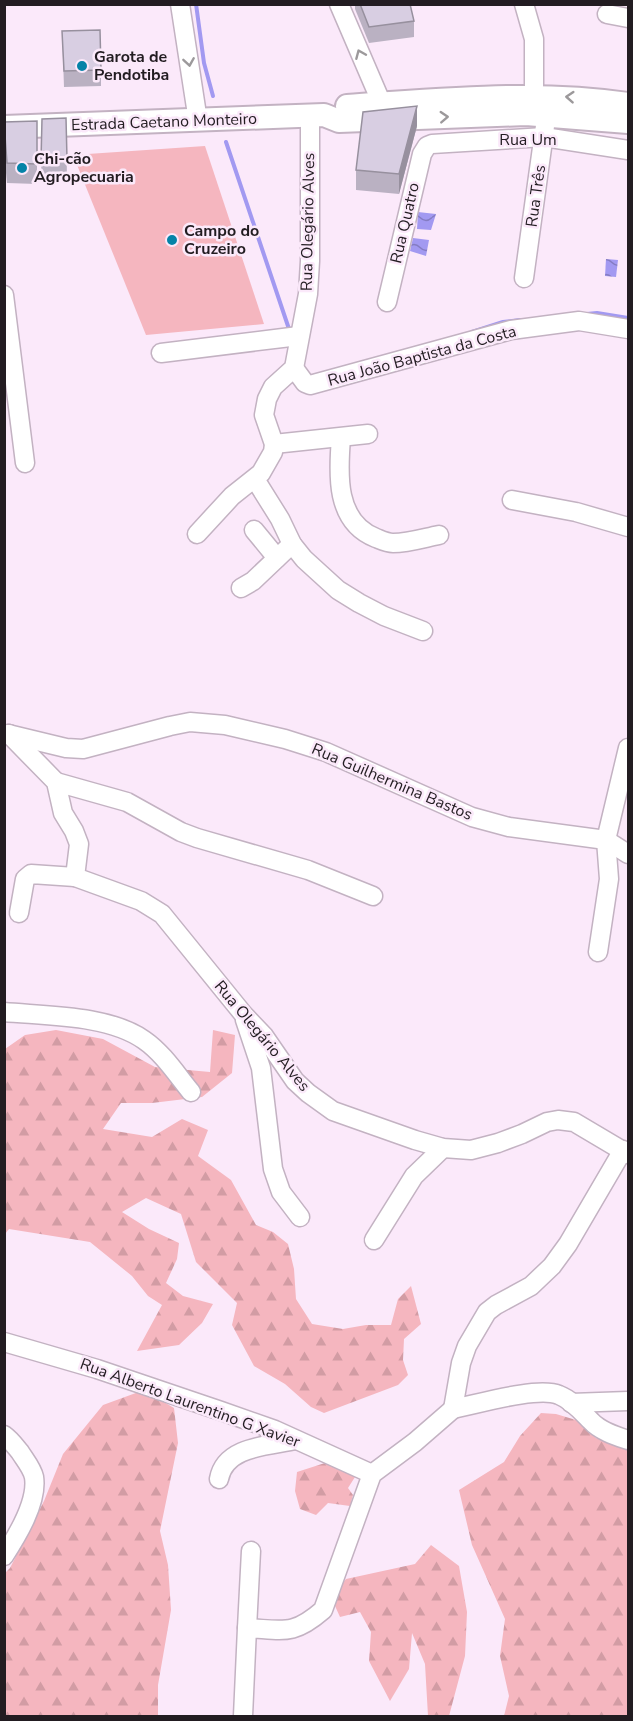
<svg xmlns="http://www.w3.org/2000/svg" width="633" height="1721" font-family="'Nunito Sans',sans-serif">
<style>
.forest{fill:url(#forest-firs)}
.pitch{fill:#f5b6bf}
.water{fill:url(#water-waves)}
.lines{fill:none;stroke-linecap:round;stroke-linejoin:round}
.stream{stroke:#a299f1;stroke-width:4}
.minor-casing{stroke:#c3b2c2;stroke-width:21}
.major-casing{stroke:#c3b2c2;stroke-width:26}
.minor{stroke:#fff;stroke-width:18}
.major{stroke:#fff;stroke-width:22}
.wall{fill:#bab1c2}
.shaded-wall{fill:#97909e}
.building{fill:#d8cee2;stroke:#97909e;stroke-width:1.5}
.oneway{stroke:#9c999b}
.poi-dot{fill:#0483a7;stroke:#fbe9fa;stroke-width:2}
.labels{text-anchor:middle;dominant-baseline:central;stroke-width:5;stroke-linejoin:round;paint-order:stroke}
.poi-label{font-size:16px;font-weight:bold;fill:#221c21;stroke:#fbe9fa;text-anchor:start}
.street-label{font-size:16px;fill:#221c21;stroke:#fbe9fa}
</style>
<defs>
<pattern id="forest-firs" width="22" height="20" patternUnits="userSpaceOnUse" patternTransform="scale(1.5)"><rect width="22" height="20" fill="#f5b6bf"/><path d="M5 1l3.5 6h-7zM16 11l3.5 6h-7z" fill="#d29ca4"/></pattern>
<pattern id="water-waves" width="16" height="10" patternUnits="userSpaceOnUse" patternTransform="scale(1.5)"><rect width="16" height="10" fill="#a299f1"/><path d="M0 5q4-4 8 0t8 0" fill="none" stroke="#847cc3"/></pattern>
</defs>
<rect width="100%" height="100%" fill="#fbe9fa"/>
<g class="forest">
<polygon points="56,1030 103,1039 155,1067 210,1072 213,1030 235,1035 232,1073 202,1097 152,1103 121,1103 103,1129 152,1137 182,1119 208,1130 198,1156 231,1180 256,1225 273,1232 288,1244 294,1269 296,1299 312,1324 343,1329 366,1325 391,1325 398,1299 411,1286 421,1324 404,1339 403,1360 408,1375 398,1385 324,1413 311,1407 285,1384 254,1366 232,1325 237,1303 196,1262 181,1214 146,1198 122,1212 149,1229 179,1243 177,1259 166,1283 183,1296 213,1304 202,1323 179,1345 137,1351 162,1305 148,1296 132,1276 90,1242 9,1229 5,1234 5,1049 25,1035"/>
<polygon points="144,1390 174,1408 178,1443 160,1531 168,1565 171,1610 158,1685 158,1716 5,1716 4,1574 10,1568 44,1501 63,1454 103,1405"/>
<polygon points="541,1413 556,1414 576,1420 596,1438 628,1448 628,1716 504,1716 509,1696 500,1656 505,1619 472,1545 459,1490 504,1462 520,1436"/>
<polygon points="328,1462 355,1477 348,1488 353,1495 350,1506 328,1503 316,1515 300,1509 295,1491 297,1472"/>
<polygon points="431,1545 459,1566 467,1612 465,1656 449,1716 428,1716 425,1664 412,1633 409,1669 390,1701 369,1661 371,1632 360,1612 340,1617 331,1597 346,1579 415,1564"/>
</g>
<polygon class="pitch" points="205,146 264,324 146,335 73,155"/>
<g class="water">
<polygon points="418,212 436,214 431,230 417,229"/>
<polygon points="413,238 429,240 426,256 410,251"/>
<polygon points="606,259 618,260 616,277 605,276"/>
</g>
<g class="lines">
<g class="stream">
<polyline points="196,4 204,63 213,96"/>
<polyline points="226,142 289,329"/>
<polyline points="587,314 597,313 628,318"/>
<polyline points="472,332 503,322 520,320"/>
</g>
<g class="minor-casing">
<g id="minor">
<polyline points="180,4 198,121"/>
<polyline points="339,4 382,104"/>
<polyline points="524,4 534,39 534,96"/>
<polyline points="607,14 628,18"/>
<polyline points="524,278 545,126"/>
<polyline points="4,295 25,463"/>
<polyline points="387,302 422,154 427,146 432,144 544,137 628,150"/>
<polyline points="161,353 299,336"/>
<polyline points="294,368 305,383 310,385 511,330 579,321 628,329"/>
<path d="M341 438C338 474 335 522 376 538 381 540 387 543 393 543 408 543 424 538 439 535"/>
<polyline points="274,444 368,434"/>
<polyline points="255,479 280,519 292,544 304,559 338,590 359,603 384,616 423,631"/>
<polyline points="512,500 576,512 628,527"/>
<polyline points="254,530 277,558"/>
<polyline points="197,534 232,496 261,473 273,452 274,444 264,415 267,399 273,387 294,368 308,294 310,261 310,116"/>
<polyline points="241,588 253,581 292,544"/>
<polyline points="8,734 66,748 83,749 170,726 190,722 225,725 285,739 326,752 472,817 509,827 606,840 628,854"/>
<polyline points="9,734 56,782 63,813 74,831 79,844 75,877 141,901 162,914 244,1015 264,1036 295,1081 308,1093 333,1111 415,1140 443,1148 471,1150 498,1143 522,1134 547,1122 558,1120 574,1122 628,1154"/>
<polyline points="56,782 127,802 181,832 197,838 308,870 373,896"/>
<polyline points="19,913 25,879 31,874 75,877"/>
<polyline points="598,952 609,879 606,840 628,748"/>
<path d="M4 1012C47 1016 109 1015 144 1040 163 1053 177 1075 191 1092"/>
<polyline points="245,1020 261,1068 273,1169 281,1192 300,1217"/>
<path d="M623 1150 568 1244 552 1266 531 1286 496 1305 487 1312 467 1346 461 1363 453 1409C478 1404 538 1386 559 1395 572 1400 582 1412 591 1421 600 1431 616 1436 628 1440"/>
<polyline points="374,1240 414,1176 443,1148"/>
<polyline points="4,1342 97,1369 221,1411 275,1430 372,1474"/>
<polyline points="571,1403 628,1401"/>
<path d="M4 1435C11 1440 15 1446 20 1452 25 1460 32 1468 34 1477 38 1502 17 1536 4 1556"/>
<path d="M219 1479C225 1446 268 1446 296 1440"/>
<polyline points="247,1628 251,1551"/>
<path d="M243 1716 247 1628C284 1630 293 1636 323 1610L372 1474 415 1442 453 1409"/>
</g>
</g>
<g class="major-casing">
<g id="major">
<path d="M347 106C440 100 535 90 628 104"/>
<polyline points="4,127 324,115 339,121 526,114 628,122"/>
</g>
</g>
<use href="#minor" class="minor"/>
<use href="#major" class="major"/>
</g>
<g class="wall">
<polygon points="355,4 410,4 414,21 414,37 369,43 355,9"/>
<polygon points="62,31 101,70 101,86 64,87"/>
<polygon points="66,118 67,180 41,182 42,119"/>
<polygon points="37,121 37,184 7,183 4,153 4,122"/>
<polygon points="417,126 399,194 356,190 356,170"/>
</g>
<polygon class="shaded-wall" points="417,106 417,126 399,194 399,174"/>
<g class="building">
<polygon points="360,4 410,4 414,21 369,27"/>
<polygon points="100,30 101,70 64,71 62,31"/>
<polygon points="417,106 399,174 356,170 363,112"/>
<polygon points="66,118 67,159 41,161 42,119"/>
<polygon points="37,121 37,164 7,163 4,122"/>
</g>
<defs><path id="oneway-chevron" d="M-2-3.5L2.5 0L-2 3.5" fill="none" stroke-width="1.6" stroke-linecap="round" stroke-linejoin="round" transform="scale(1.5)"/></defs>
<g class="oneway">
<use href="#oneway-chevron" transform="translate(360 54) rotate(-113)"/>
<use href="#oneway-chevron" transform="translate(189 62) rotate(81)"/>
<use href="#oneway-chevron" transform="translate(570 97) rotate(-176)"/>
<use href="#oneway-chevron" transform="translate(444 117) rotate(-3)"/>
</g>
<g class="poi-dot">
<circle cx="82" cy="66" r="6"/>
<circle cx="22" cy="168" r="6"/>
<circle cx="172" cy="240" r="6"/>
</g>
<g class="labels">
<g class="poi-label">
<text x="94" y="57">Garota de<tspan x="94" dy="18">Pendotiba</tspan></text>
<text x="34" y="159">Chi-cão<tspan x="34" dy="18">Agropecuaria</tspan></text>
<text x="184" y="231">Campo do<tspan x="184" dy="18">Cruzeiro</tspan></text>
</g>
<g class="street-label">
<text transform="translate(164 122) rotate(-2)">Estrada Caetano Monteiro</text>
<text x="528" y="140">Rua Um</text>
<text transform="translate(536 196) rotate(-82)">Rua Três</text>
<text transform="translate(308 222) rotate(-89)">Rua Olegário Alves</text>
<text transform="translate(405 223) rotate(-77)">Rua Quatro</text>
<text transform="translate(422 356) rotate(-15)">Rua João Baptista da Costa</text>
<text transform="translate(392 782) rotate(23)">Rua Guilhermina Bastos</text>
<text transform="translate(262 1036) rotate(50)">Rua Olegário Alves</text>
<text transform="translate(190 1403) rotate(20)">Rua Alberto Laurentino G Xavier</text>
</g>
</g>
<rect width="633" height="1721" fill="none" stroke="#221c21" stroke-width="12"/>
</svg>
